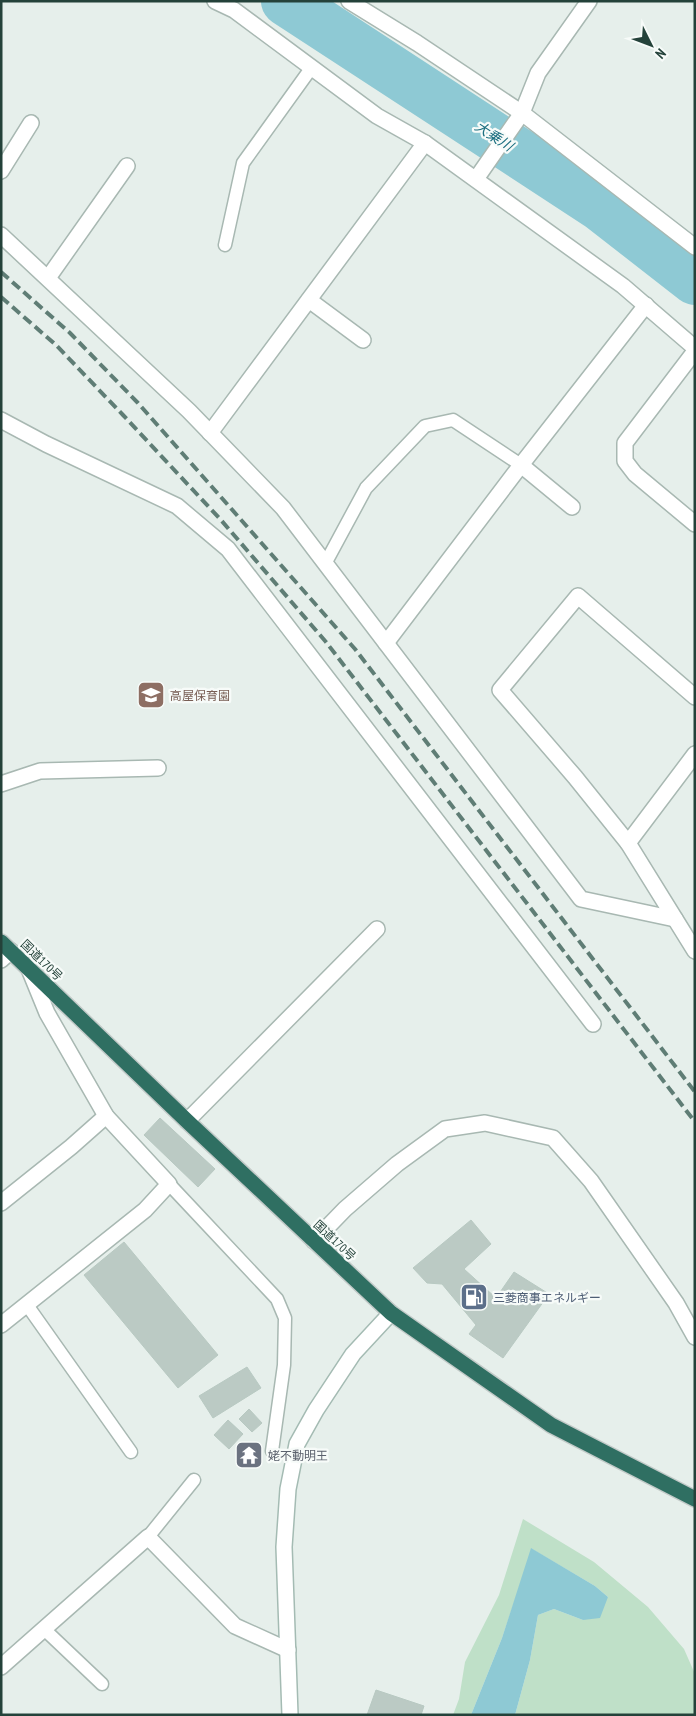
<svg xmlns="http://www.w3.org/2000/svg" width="696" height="1716" font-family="'PT Sans Narrow','Noto Sans JP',sans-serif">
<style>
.green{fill:#bfe0c8}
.water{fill:#8ec9d4}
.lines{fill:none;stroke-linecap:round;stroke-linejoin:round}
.river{stroke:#8ec9d4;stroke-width:50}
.building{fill:#bbcac4;stroke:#b8c9c2}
.lane-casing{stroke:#a8b8b2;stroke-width:15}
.street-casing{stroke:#a8b8b2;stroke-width:18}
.secondary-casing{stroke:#a4bbb3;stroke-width:18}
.highway-casing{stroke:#c2cac8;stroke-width:18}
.lane{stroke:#fff;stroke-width:12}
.street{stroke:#fff;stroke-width:15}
.secondary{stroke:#fff;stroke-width:15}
.highway{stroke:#2f6f62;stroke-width:15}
.rail{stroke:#5f7d75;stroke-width:4;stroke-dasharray:10 5;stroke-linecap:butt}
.labels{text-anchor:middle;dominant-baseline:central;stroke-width:4.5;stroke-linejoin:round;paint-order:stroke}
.education-label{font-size:12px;fill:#785e54;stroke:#f7fbf9;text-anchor:start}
.street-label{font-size:12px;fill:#24423a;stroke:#f7fbf9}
.service-label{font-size:12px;fill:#4e5e75;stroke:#f7fbf9;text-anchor:start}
.worship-label{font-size:12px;fill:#5b616d;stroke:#f7fbf9;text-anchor:start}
.water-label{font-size:14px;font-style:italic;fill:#1c6f80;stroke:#f7fbf9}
</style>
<rect width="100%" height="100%" fill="#e6efeb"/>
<polygon class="green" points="523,1519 594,1562 648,1607 684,1649 695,1674 695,1715 515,1715 530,1660 538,1615 554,1609 583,1620 608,1597 595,1586 532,1549 502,1638 471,1715 453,1715 459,1699 465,1662 499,1595"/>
<polygon class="water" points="531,1548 595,1586 608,1597 600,1618 583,1620 554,1609 538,1615 530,1660 515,1715 471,1715 502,1638"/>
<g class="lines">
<polyline class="river" points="286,1 600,206 695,280"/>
</g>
<g class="building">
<polygon points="160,1118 215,1169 198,1187 144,1135"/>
<polygon points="471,1220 491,1244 464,1269 496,1298 514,1272 549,1294 503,1358 469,1334 476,1325 442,1284 427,1283 413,1268"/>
<polygon points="124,1242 218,1355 178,1388 84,1275"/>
<polygon points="247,1367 261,1388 213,1418 199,1396"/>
<polygon points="249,1409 262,1423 252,1432 239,1419"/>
<polygon points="228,1420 243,1434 229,1449 214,1435"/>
<polygon points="376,1690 424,1706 421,1715 367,1715"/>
</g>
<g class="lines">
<g class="lane-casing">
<g id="lane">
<polyline points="225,245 243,163 312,67"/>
<polyline points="325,564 366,488 425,426 453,420 521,465"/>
<polyline points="169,1184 277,1299 285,1318 284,1365 272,1451"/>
<polyline points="27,1305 131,1452"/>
<polyline points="148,1537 194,1480"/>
<polyline points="44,1629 102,1684"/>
</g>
</g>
<g class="street-casing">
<g id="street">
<polyline points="215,1 234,10 377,116 425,143 623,286 695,348"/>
<polyline points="349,1 417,43 522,113 695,247"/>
<polyline points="1,171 31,123"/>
<polyline points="476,179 522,113 538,73 589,1"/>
<polyline points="1,235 189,411 283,508 581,899 675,919"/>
<polyline points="48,278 127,166"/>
<polyline points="309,300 363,340"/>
<polyline points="695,351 625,443 625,461 635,474 695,524"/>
<polyline points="1,420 46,444 177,506 228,549 593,1024"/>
<polyline points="210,433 425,143"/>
<polyline points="521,465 572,507"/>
<polyline points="386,643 521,465 646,305"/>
<polyline points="695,697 578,596 500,690 575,777 628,843 695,951"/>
<polyline points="1,784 40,771 158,768"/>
<polyline points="628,843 695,754"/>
<polyline points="1,960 11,951"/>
<polyline points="187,1121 377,929"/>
<polyline points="1,1203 71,1147 106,1116"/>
<polyline points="314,1241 345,1209 397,1164 445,1129 485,1123 553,1138 591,1181 676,1303 695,1337"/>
<polyline points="1,1325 145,1210 169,1184 106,1116 47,1013 29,969"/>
<polyline points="1,1667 148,1537 235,1626 288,1650"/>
</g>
</g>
<g class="secondary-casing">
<polyline id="secondary" points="290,1715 284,1547 288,1489 297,1444 316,1410 353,1354 391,1313"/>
</g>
<g class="highway-casing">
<polyline id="highway" points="1,942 187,1121 391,1313 551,1425 695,1499"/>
</g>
<use href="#lane" class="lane"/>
<use href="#street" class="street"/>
<use href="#secondary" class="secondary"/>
<use href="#highway" class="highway"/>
<g class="rail">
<polyline points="1,272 70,333 138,403 355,649 695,1092"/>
<polyline points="1,297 56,345 123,415 221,520 326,642 695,1122"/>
</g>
</g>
<defs>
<g id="school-square" transform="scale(1.4375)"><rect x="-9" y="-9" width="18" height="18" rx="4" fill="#8d6e63" stroke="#f7fbf9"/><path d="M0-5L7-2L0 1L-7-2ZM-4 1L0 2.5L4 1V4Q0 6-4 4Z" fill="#fff"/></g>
<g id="fuel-square" transform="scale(1.4375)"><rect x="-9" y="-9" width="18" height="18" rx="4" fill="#5c6f8a" stroke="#f7fbf9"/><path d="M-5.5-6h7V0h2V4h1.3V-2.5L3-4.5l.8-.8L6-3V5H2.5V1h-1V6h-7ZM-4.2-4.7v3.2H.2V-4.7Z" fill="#fff"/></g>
<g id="temple-square" transform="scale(1.4375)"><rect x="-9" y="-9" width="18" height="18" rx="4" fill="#6b7280" stroke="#f7fbf9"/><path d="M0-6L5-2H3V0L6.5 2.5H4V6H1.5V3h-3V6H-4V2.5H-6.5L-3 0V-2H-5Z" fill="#fff"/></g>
</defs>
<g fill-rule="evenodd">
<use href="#school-square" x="151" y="695"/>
<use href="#fuel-square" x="474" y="1297"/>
<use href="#temple-square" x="249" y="1455"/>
</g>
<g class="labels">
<g class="education-label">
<text x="170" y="695">高屋保育園</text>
</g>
<g class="street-label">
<text transform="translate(42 960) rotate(44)">国道170号</text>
<text transform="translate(335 1240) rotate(43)">国道170号</text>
</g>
<g class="service-label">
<text x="493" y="1297">三菱商事エネルギー</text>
</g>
<g class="worship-label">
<text x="268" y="1455">姥不動明王</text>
</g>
<g class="water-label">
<text transform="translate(494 136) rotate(33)">大乗川</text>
</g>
</g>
<rect width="696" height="1716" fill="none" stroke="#24423a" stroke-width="5"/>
<g transform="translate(651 45) rotate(132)" stroke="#f7fbf9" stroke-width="4" paint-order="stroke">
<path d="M0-4L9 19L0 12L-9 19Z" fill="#24423a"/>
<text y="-8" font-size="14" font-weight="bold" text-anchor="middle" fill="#24423a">N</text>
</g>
</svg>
